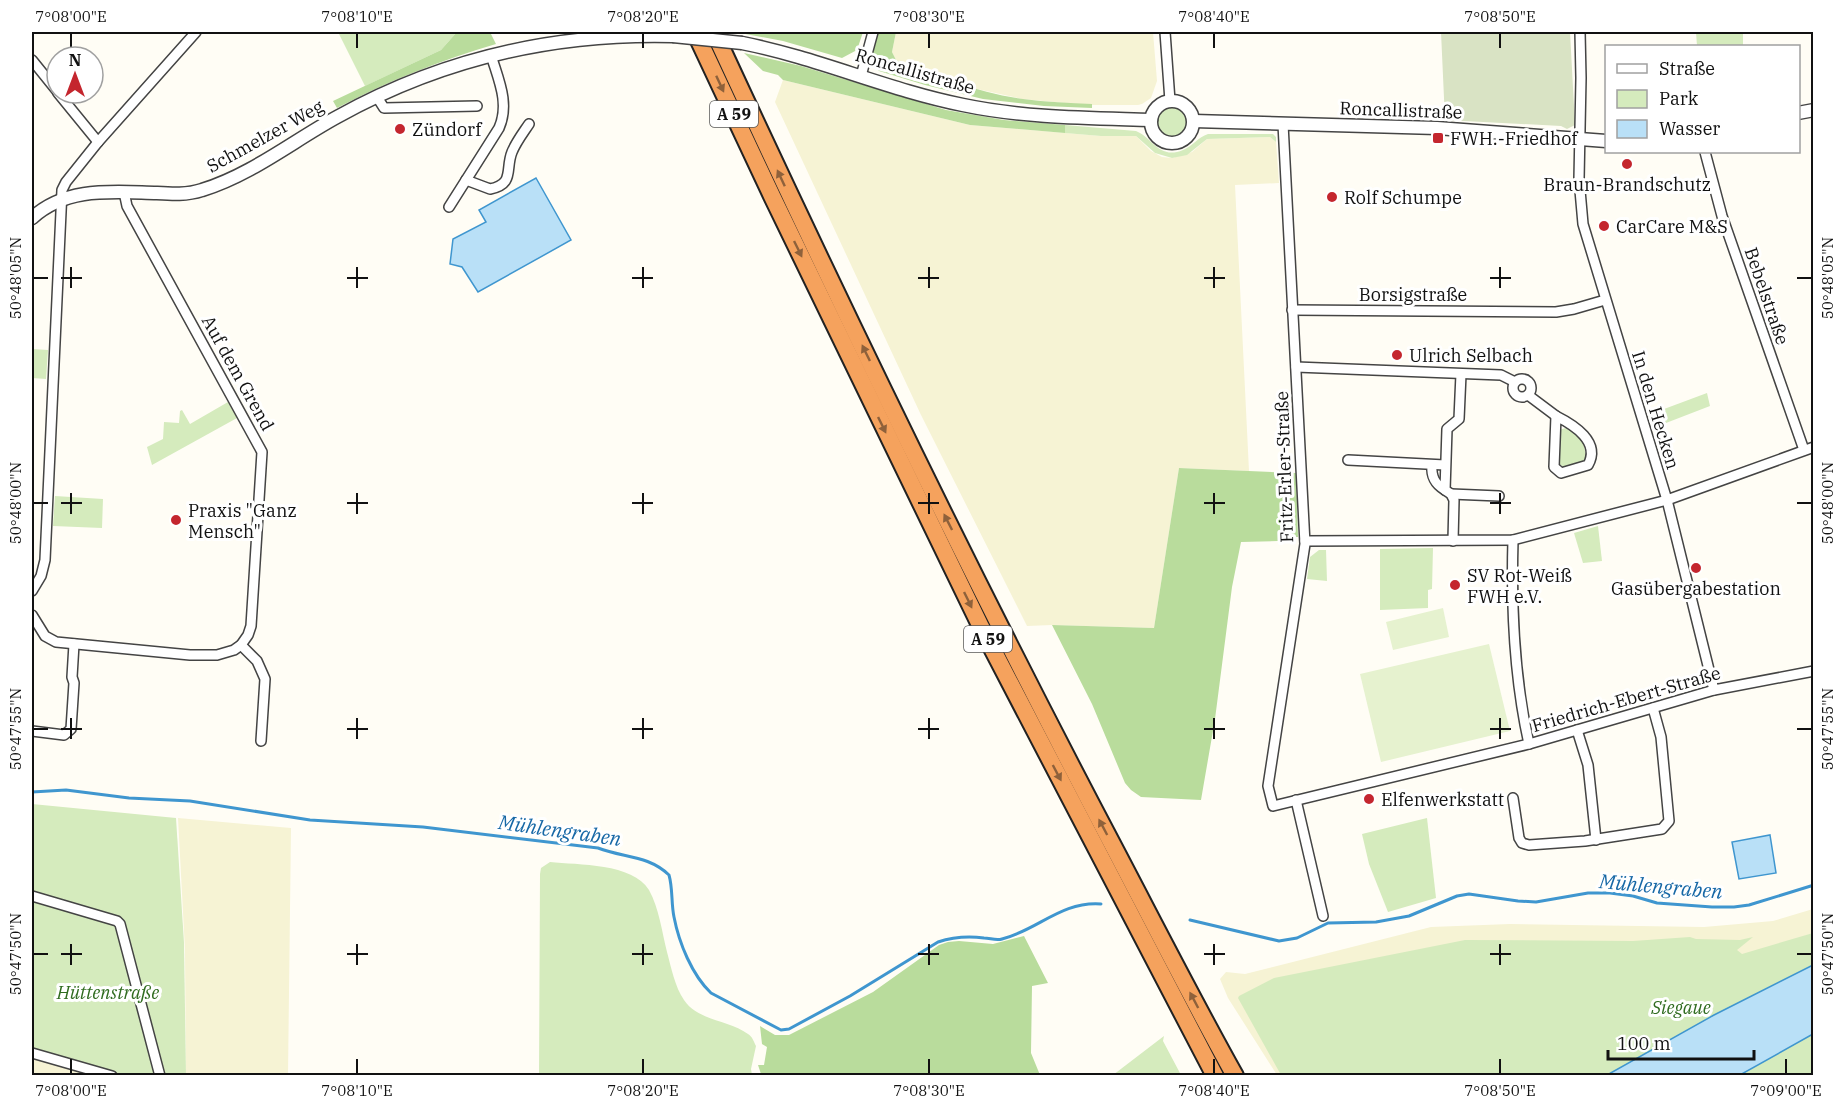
<svg xmlns="http://www.w3.org/2000/svg" width="1845" height="1107" font-family="'IBM Plex Serif',serif">
<style>
.farmland{fill:#f6f3d4}
.green{fill:#d5ebbd}
.forest{fill:#b9dc9c}
.cemetery{fill:#d9e3c4}
.pitch{fill:#e6f2cf}
.water{fill:#b9e0f7;stroke:#3f96cf;stroke-width:1.5}
.lines{fill:none;stroke-linecap:round;stroke-linejoin:round}
.stream{stroke:#3f96cf;stroke-width:3}
.minor-casing{stroke:#444;stroke-width:12}
.tertiary-casing{stroke:#444;stroke-width:15}
.motorway-casing{stroke:#222;stroke-width:20}
.minor{stroke:#fff;stroke-width:9}
.tertiary{stroke:#fff;stroke-width:12}
.motorway{stroke:#f5a25d;stroke-width:16}
.tertiary-bridge-casing{stroke:#444;stroke-width:15;stroke-linecap:butt}
.tertiary-bridge{stroke:#fff;stroke-width:12}
.oneway{fill:#8e613b}
.ticks{fill:none;stroke:#111;stroke-width:2}
.poi-dot{fill:#c4262e;stroke:#fff;stroke-width:2}
.labels{text-anchor:middle;dominant-baseline:central;stroke-width:6;stroke-linejoin:round;paint-order:stroke}
.shield{fill:#fff;stroke:#585858;stroke-width:1.5}
.shield-label{font-size:16px;font-weight:bold;fill:#111}
.street-label{font-size:18px;fill:#111;stroke:#fff}
.poi-label{font-size:18px;fill:#111;stroke:#fff;text-anchor:start}
.park-label{font-size:18px;font-style:italic;fill:#2f6b1f;stroke:#fff}
.water-label{font-size:20px;font-style:italic;fill:#1768a6;stroke:#fff}
.neatline{fill:none;stroke:#111;stroke-width:2}
.ticks-label{font-size:15px;text-anchor:middle;fill:#111}
</style>
<rect width="100%" height="100%" fill="#fffdf5"/>
<g class="farmland">
<polygon points="896,32 1153,32 1157,81 1151,98 1142,104 1138,105 1086,105 1022,99 977,89 939,78 896,60 892,52"/>
<polygon points="783,80 970,125 1101,136 1136,136 1151,151 1162,157 1172,158 1192,152 1207,139 1270,137 1276,142 1279,183 1235,185 1249,471 1179,468 1154,628 1052,625 1027,626 921,415 775,102"/>
<polygon points="178,818 291,828 288,1075 186,1075 185,950"/>
<polygon points="1813,909 1813,933 1808,935 1397,1075 1277,1075 1228,998 1220,979 1226,972 1245,974 1431,927 1510,924 1704,927 1773,921"/>
<polygon points="32,1056 99,1075 32,1075"/>
</g>
<g class="green">
<polygon points="338,32 457,32 441,50 365,86"/>
<polygon points="1696,32 1743,32 1743,46 1697,46"/>
<circle cx="1172" cy="122" r="15"/>
<path d="M1065 125 1136 131C1153 138 1159 160 1183 150 1193 146 1198 137 1208 134H1273L1276 137V142L1270 137 1207 139 1187 155 1172 158 1155 153 1136 136H1101L1065 133Z"/>
<polygon points="32,349 48,350 46,379 32,378"/>
<polygon points="1707,393 1710,406 1653,428 1648,415"/>
<polygon points="228,402 237,418 152,465 147,447 163,439 164,422 179,423 180,411 182,410 190,424"/>
<polygon points="1569,427 1582,438 1586,455 1584,462 1580,464 1565,467 1558,464 1559,430"/>
<polygon points="55,496 103,499 102,528 53,526"/>
<polygon points="1598,526 1602,561 1583,563 1574,533"/>
<polygon points="1433,548 1432,589 1428,590 1428,608 1380,610 1380,549"/>
<polygon points="1319,550 1326,550 1327,581 1307,579 1310,557"/>
<polygon points="32,804 176,818 184,943 186,1075 119,1075 32,1049"/>
<polygon points="1427,818 1436,898 1388,912 1369,864 1362,834"/>
<path d="M550 862C578 865 633 863 649 890 659 908 662 932 667 952 671 967 675 987 684 1000 698 1021 729 1020 748 1034 752 1036 754 1042 756 1046L751 1069 752 1075H539L540 874 541 868Z"/>
<polygon points="1813,933 1813,1075 1281,1075 1238,998 1239,996 1274,978 1465,940 1633,941 1690,937 1696,939 1740,940 1753,937 1737,950 1742,954"/>
<polygon points="1164,1036 1163,1041 1181,1075 1113,1075"/>
</g>
<g class="forest">
<path d="M457 32H490L496 44C441 60 388 81 337 108L333 101 441 50Z"/>
<polygon points="735,32 863,32 857,50 842,58 783,41"/>
<path d="M877 32H896L892 52 896 60C937 77 979 93 1023 99 1046 102 1070 103 1092 104V108L1044 106 983 99 925 85 879 71 873 64 872 57Z"/>
<polygon points="744,53 801,66 946,110 1004,120 1065,125 1065,133 970,125 783,80 778,75 763,71"/>
<polygon points="1179,468 1296,473 1298,537 1278,537 1278,541 1241,542 1232,587 1215,719 1201,800 1141,797 1131,790 1125,783 1092,704 1052,625 1154,628"/>
<polygon points="1024,936 1048,983 1032,986 1031,1053 1040,1075 761,1074 758,1065 764,1065 767,1047 762,1044 760,1026 775,1035 789,1035 873,992 939,945 948,942 959,941 993,944"/>
</g>
<polygon class="cemetery" points="1441,32 1570,32 1575,125 1567,129 1561,126 1445,120"/>
<g class="pitch">
<polygon points="1443,608 1449,637 1393,650 1386,622"/>
<polygon points="1489,644 1510,731 1381,762 1360,674"/>
</g>
<g class="water">
<polygon points="536,178 571,240 478,292 462,267 450,264 453,239 486,222 479,210"/>
<polygon points="1770,835 1776,873 1739,879 1732,842"/>
<polygon points="1813,965 1813,1034 1740,1075 1607,1075 1714,1015"/>
</g>
<g class="lines">
<g class="stream">
<path d="M32 792 66 790 129 798 190 801 310 820 423 827 598 848C624 858 648 855 669 875 673 889 671 903 674 917 679 943 692 975 711 993L781 1030 789 1029 850 996 938 942C953 937 968 936 984 938 990 938 996 941 1002 939 1038 930 1061 901 1101 904"/>
<polyline points="1190,920 1279,941 1297,938 1328,923 1376,922 1409,916 1457,896 1469,894 1518,901 1536,902 1588,893 1610,893 1633,896 1657,903 1712,907 1734,907 1749,905 1814,885"/>
</g>
<g class="minor-casing">
<g id="minor">
<polyline points="1165,32 1170,101"/>
<polyline points="1580,32 1581,78 1579,179 1583,224 1667,500 1714,690"/>
<polyline points="32,60 57,91"/>
<polyline points="861,76 873,32"/>
<polyline points="58,93 98,142"/>
<polyline points="377,97 384,108 477,106"/>
<polyline points="1283,124 1305,544 1268,786 1273,806 1529,744 1714,690 1814,671"/>
<polyline points="1705,152 1722,216 1804,450"/>
<path d="M466 180 490 189C515 184 505 169 512 152 516 142 523 133 529 124"/>
<path d="M449 207 499 128C510 103 498 79 491 55"/>
<polyline points="1292,310 1556,312 1574,309 1605,300"/>
<polyline points="1296,367 1501,375 1515,382"/>
<circle cx="1522" cy="388" r="9"/>
<polyline points="1528,395 1556,416"/>
<path d="M1556 416C1574 425 1601 442 1588 465L1561 473 1554 467Z"/>
<polyline points="1348,460 1445,465"/>
<path d="M1432 465C1431 477 1435 484 1445 490"/>
<polyline points="1451,494 1499,496"/>
<path d="M1513 540C1511 609 1514 677 1529 744"/>
<polyline points="1305,541 1513,540 1667,500 1814,447"/>
<polyline points="1453,541 1454,500 1451,494 1445,490 1447,429 1459,419 1461,374"/>
<polyline points="32,591 41,576 45,560 62,190 66,182 98,142 196,32"/>
<polyline points="32,615 45,636 56,642 190,655 217,655 234,650 241,645 248,635 251,626 262,452 127,206 124,192"/>
<polyline points="241,645 257,661 265,679 261,741"/>
<polyline points="1577,730 1588,765 1596,840"/>
<polyline points="32,731 64,735 71,729 74,683 72,677 74,644"/>
<polyline points="1513,798 1519,838 1522,843 1529,845 1585,841 1662,829 1669,821 1661,737 1653,708"/>
<polyline points="1296,800 1323,916"/>
<polyline points="32,896 117,921 120,924 160,1076"/>
<polyline points="32,1053 112,1076"/>
</g>
</g>
<g class="tertiary-casing">
<g id="tertiary">
<path d="M742 43C818 58 888 90 963 105 1025 118 1089 118 1151 120"/>
<circle cx="1172" cy="122" r="21"/>
<polyline points="1798,113 1814,110"/>
<polyline points="1194,121 1437,128 1606,141"/>
<path d="M32 218C67 186 113 192 157 193 172 194 187 195 202 190 251 175 293 141 337 117 443 58 554 33 673 36"/>
</g>
</g>
<g class="motorway-casing">
<g id="motorway">
<polyline points="695,32 772,196 981,627 1215,1076"/>
<path d="M714 32C840 305 971 576 1111 842 1152 920 1192 999 1235 1076"/>
</g>
</g>
<use href="#minor" class="minor"/>
<use href="#tertiary" class="tertiary"/>
<use href="#motorway" class="motorway"/>
<g class="tertiary-bridge-casing">
<polyline id="tertiary-bridge" points="673,36 742,43"/>
</g>
<use href="#tertiary-bridge" class="tertiary-bridge"/>
</g>
<defs><path id="oneway-solid" d="M-6-.8H1V-3.2L6.5 0L1 3.2V.8H-6Z" transform="scale(1.5)"/></defs>
<g class="oneway">
<use href="#oneway-solid" transform="translate(720 84) rotate(65)"/>
<use href="#oneway-solid" transform="translate(781 178) rotate(-115)"/>
<use href="#oneway-solid" transform="translate(798 249) rotate(64)"/>
<use href="#oneway-solid" transform="translate(866 353) rotate(-116)"/>
<use href="#oneway-solid" transform="translate(882 425) rotate(64)"/>
<use href="#oneway-solid" transform="translate(948 522) rotate(-117)"/>
<use href="#oneway-solid" transform="translate(968 600) rotate(64)"/>
<use href="#oneway-solid" transform="translate(1057 773) rotate(62)"/>
<use href="#oneway-solid" transform="translate(1103 827) rotate(-118)"/>
<use href="#oneway-solid" transform="translate(1194 1000) rotate(-118)"/>
</g>
<path class="ticks" d="M71 33V48M357 33V48M643 33V48M929 33V48M1214 33V48M1500 33V48M71 267V288M357 267V288M643 267V288M929 267V288M1214 267V288M1500 267V288M33 278H48M61 278H82M347 278H368M632 278H653M918 278H939M1204 278H1225M1490 278H1511M1797 278H1812M71 493V514M357 493V514M643 493V514M929 493V514M1214 493V514M1500 493V514M33 503H48M61 503H82M347 503H368M632 503H653M918 503H939M1204 503H1225M1490 503H1511M1797 503H1812M71 718V739M357 718V739M643 718V739M929 718V739M1214 718V739M1500 718V739M33 729H48M61 729H82M347 729H368M632 729H653M918 729H939M1204 729H1225M1490 729H1511M1797 729H1812M71 944V965M357 944V965M643 944V965M929 944V965M1214 944V965M1500 944V965M33 954H48M61 954H82M347 954H368M632 954H653M918 954H939M1204 954H1225M1490 954H1511M1797 954H1812M71 1059V1074M357 1059V1074M643 1059V1074M929 1059V1074M1214 1059V1074M1500 1059V1074M1786 1059V1074"/>
<g class="poi-dot">
<circle cx="400" cy="129" r="6"/>
<rect x="1432" y="132" width="12" height="12" rx="3"/>
<circle cx="1627" cy="164" r="6"/>
<circle cx="1332" cy="197" r="6"/>
<circle cx="1604" cy="226" r="6"/>
<circle cx="1397" cy="355" r="6"/>
<circle cx="176" cy="520" r="6"/>
<circle cx="1696" cy="568" r="6"/>
<circle cx="1455" cy="585" r="6"/>
<circle cx="1369" cy="799" r="6"/>
</g>
<g class="labels">
<g class="shield">
<rect x="710" y="101" width="48" height="26" rx="4.5"/>
<rect x="964" y="626" width="48" height="26" rx="4.5"/>
</g>
<g class="shield-label">
<text x="734" y="114">A 59</text>
<text x="988" y="639">A 59</text>
</g>
<g class="street-label">
<text transform="translate(915 71) rotate(16)">Roncallistraße</text>
<text transform="translate(1401 110) rotate(2)">Roncallistraße</text>
<text transform="translate(265 136) rotate(-29)">Schmelzer Weg</text>
<text x="1413" y="294">Borsigstraße</text>
<text transform="translate(1767 296) rotate(71)">Bebelstraße</text>
<text transform="translate(238 373) rotate(61)">Auf dem Grend</text>
<text transform="translate(1656 410) rotate(73)">In den Hecken</text>
<text transform="translate(1284 467) rotate(-92)">Fritz-Erler-Straße</text>
<text transform="translate(1626 699) rotate(-16)">Friedrich-Ebert-Straße</text>
</g>
<g class="poi-label">
<text x="412" y="129">Zündorf</text>
<text x="1450" y="138">FWH.-Friedhof</text>
<text x="1627" y="184" text-anchor="middle">Braun-Brandschutz</text>
<text x="1344" y="197">Rolf Schumpe</text>
<text x="1616" y="226">CarCare M&amp;S</text>
<text x="1409" y="355">Ulrich Selbach</text>
<text x="188" y="510">Praxis "Ganz<tspan x="188" dy="21">Mensch"</tspan></text>
<text x="1467" y="575">SV Rot-Weiß<tspan x="1467" dy="21">FWH e.V.</tspan></text>
<text x="1696" y="588" text-anchor="middle">Gasübergabestation</text>
<text x="1381" y="799">Elfenwerkstatt</text>
</g>
<g class="park-label">
<text x="108" y="992">Hüttenstraße</text>
<text x="1681" y="1007">Siegaue</text>
</g>
<g class="water-label">
<text transform="translate(560 830) rotate(8)">Mühlengraben</text>
<text transform="translate(1661 886) rotate(5)">Mühlengraben</text>
</g>
</g>
<rect width="1845" height="1107" fill="none" stroke="#ffffff" stroke-width="66"/>
<rect x="1605" y="45" width="195" height="108" fill="#ffffff" stroke="#a0a0a0" stroke-width="1.5"/>
<rect x="1617" y="64" width="30" height="9" fill="#ffffff" stroke="#a0a0a0" stroke-width="1.5"/>
<text x="1659" y="75" font-size="18" fill="#111111">Straße</text>
<rect x="1617" y="90" width="30" height="18" fill="#d5ebbd" stroke="#a0a0a0" stroke-width="1.5"/>
<text x="1659" y="105" font-size="18" fill="#111111">Park</text>
<rect x="1617" y="120" width="30" height="18" fill="#b9e0f7" stroke="#a0a0a0" stroke-width="1.5"/>
<text x="1659" y="135" font-size="18" fill="#111111">Wasser</text>
<g transform="translate(75 75)"><circle r="28" fill="#ffffff" stroke="#a0a0a0" stroke-width="1.5"/>
<path d="M0-4.5L10 22L0 15L-10 22Z" fill="#c4262e"/>
<text y="-9" font-size="16" font-weight="bold" text-anchor="middle" fill="#111111">N</text>
</g>
<path d="M1608 1050v9h146v-9" fill="none" stroke="#111111" stroke-width="3"/>
<text x="1617" y="1050" font-size="18" fill="#111111" stroke="#ffffff" stroke-width="4.5" paint-order="stroke">100 m</text>
<rect x="33" y="33" width="1779" height="1041" class="neatline"/>
<g class="ticks-label">
<text x="71" y="22">7°08'00"E</text>
<text x="357" y="22">7°08'10"E</text>
<text x="643" y="22">7°08'20"E</text>
<text x="929" y="22">7°08'30"E</text>
<text x="1214" y="22">7°08'40"E</text>
<text x="1500" y="22">7°08'50"E</text>
<text transform="translate(16 278) rotate(-90)" y="5">50°48'05"N</text>
<text transform="translate(1828 278) rotate(-90)" y="5">50°48'05"N</text>
<text transform="translate(16 503) rotate(-90)" y="5">50°48'00"N</text>
<text transform="translate(1828 503) rotate(-90)" y="5">50°48'00"N</text>
<text transform="translate(16 729) rotate(-90)" y="5">50°47'55"N</text>
<text transform="translate(1828 729) rotate(-90)" y="5">50°47'55"N</text>
<text transform="translate(16 954) rotate(-90)" y="5">50°47'50"N</text>
<text transform="translate(1828 954) rotate(-90)" y="5">50°47'50"N</text>
<text x="71" y="1096">7°08'00"E</text>
<text x="357" y="1096">7°08'10"E</text>
<text x="643" y="1096">7°08'20"E</text>
<text x="929" y="1096">7°08'30"E</text>
<text x="1214" y="1096">7°08'40"E</text>
<text x="1500" y="1096">7°08'50"E</text>
<text x="1786" y="1096">7°09'00"E</text>
</g>
</svg>
